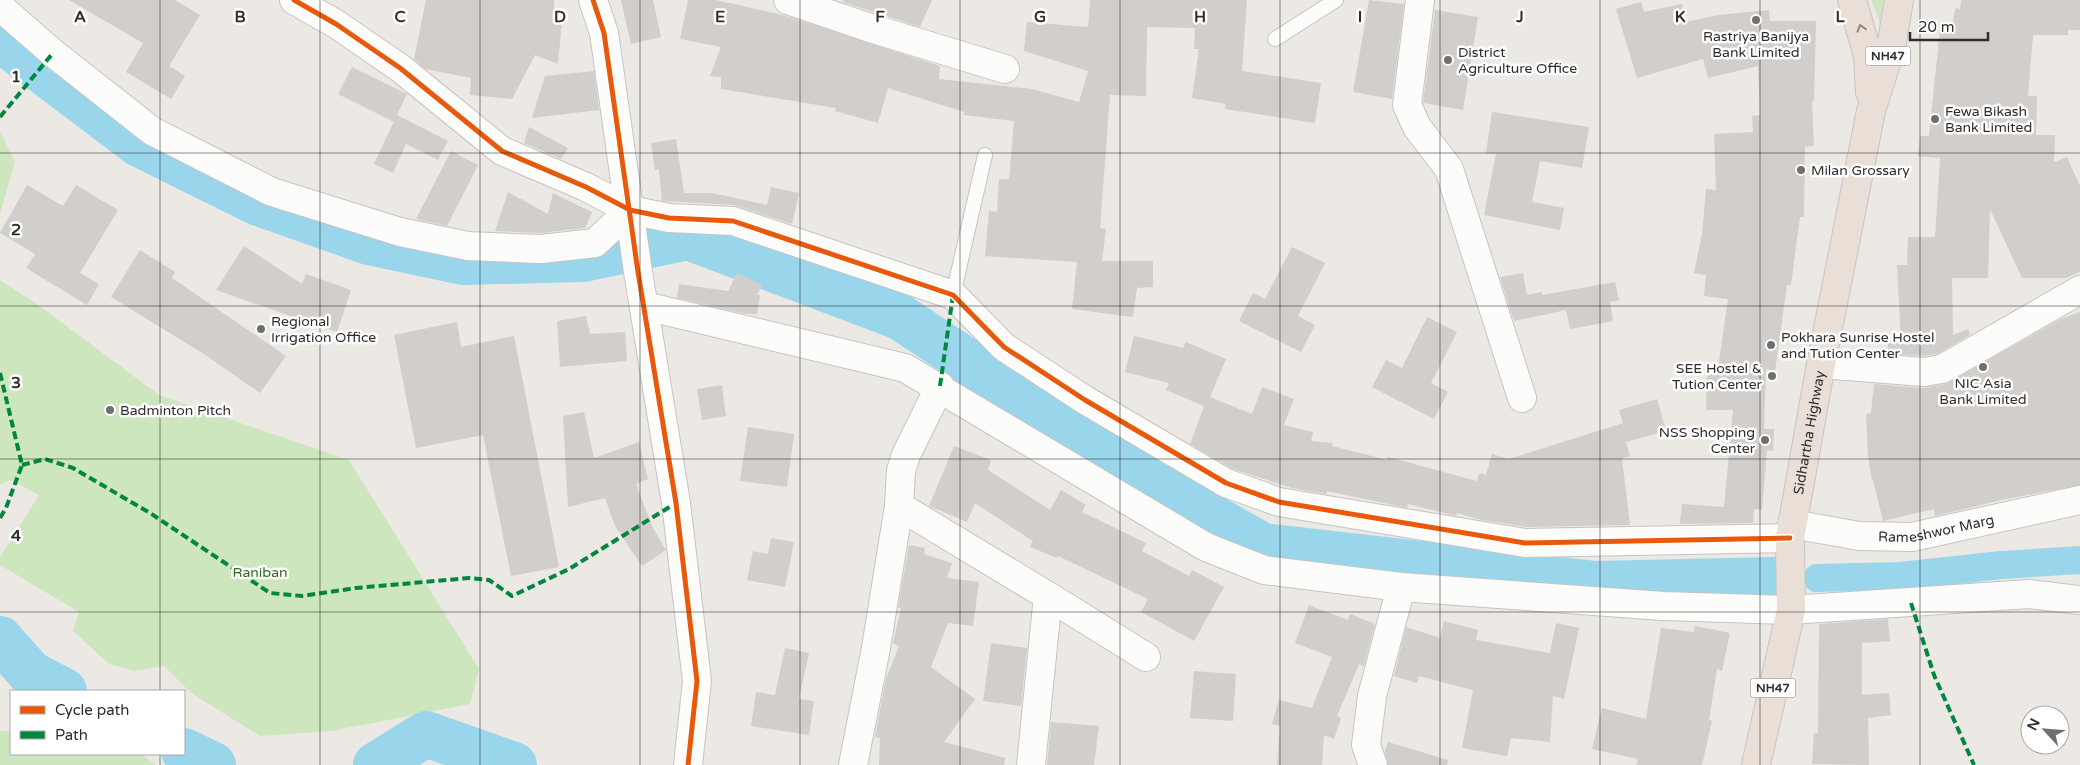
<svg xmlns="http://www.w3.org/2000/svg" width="2080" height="765" font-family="'Varela Round',sans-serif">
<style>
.green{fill:#cee6be}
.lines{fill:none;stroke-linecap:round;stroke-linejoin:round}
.canal{stroke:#99d6ec;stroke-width:28}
.river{stroke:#99d6ec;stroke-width:46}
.building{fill:#d1cecb}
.lane-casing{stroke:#c5c4c5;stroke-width:16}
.street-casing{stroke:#c5c4c5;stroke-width:30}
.secondary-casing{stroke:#c5c4c5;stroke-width:30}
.highway-casing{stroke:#c6c5c4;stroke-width:30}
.lane{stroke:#fcfcfb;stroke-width:14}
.street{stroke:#fcfcfb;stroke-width:28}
.secondary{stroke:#fcfcfb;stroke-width:28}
.highway{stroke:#eadfd6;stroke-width:28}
.quiet{stroke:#00873e;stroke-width:4;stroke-dasharray:8 4;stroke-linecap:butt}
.cycleway-casing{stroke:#fff;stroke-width:8}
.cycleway{stroke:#e8590c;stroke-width:5}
.oneway{stroke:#8c8682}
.grid{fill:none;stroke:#2e2e2e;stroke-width:1;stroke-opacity:0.55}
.poi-dot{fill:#706f6e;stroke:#fff;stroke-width:2}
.labels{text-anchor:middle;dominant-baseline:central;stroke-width:5;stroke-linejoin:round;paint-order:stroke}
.shield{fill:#fff;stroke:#6d6d6d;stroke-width:1}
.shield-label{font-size:12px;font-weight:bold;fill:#2e2e2e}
.poi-label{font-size:14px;fill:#2e2e2e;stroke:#fff;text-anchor:start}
.street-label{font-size:14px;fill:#2e2e2e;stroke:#fff}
.park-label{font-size:14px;fill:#2c6e1b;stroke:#fff}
.grid-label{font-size:16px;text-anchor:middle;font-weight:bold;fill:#2e2e2e;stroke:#fff;stroke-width:5;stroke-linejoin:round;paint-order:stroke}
</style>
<rect width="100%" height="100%" fill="#ece8e4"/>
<g class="green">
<polygon points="1871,0 1891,0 1884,44 1879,19"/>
<polygon points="0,131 15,162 0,214"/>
<polygon points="0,280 37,304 159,395 349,460 479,669 470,704 331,731 260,736 191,693 164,666 134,671 109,664 73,631 79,612 0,565 0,557 39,495 11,480 0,484"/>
<polygon points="0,731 11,731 11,754 141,754 156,765 0,765"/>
</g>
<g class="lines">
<polyline class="canal" points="1817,578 1900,576 2002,565 2080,560"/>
<g class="river">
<polyline points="0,39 139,144 256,202 369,242 463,262 583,259 688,237 900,317 1146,480 1263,546 1596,584 1773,580"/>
<polyline points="0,639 31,674 64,691"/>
<polyline points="184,751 213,765"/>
<polyline points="376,765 426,734 514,765"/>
</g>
</g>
<g class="building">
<polygon points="69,0 175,0 200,15 169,66 185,76 171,99 126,72 143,43"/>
<polygon points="426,0 554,0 554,20 562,21 558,64 535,55 512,99 470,95 471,78 425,69 414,59"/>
<polygon points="621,0 653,0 661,37 631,44"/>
<polygon points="688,0 716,0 783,15 940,66 939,79 1032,89 1079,102 1088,71 1024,51 1027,22 1088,27 1090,0 1247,0 1242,71 1321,83 1315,123 1225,109 1226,104 1192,98 1199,49 1194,49 1195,28 1147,27 1146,96 1110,95 1100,228 1106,229 1102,261 1153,261 1153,287 1137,288 1133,317 1072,309 1077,262 985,256 989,211 997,212 999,179 1009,179 1014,121 964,115 964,112 888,88 878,123 835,111 836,108 721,89 721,77 710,76 721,47 680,39"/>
<polygon points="844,0 932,0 920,27 843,2"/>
<polygon points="1369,0 1404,4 1392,99 1353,92"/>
<polygon points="1961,0 2080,0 2080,30 2068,30 2068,35 2033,35 2028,96 2037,96 2036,135 2055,135 2054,162 2067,157 2080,186 2080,272 2066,278 2022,278 1990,209 1988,278 1952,278 1953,335 1968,329 1970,335 1937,354 1923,356 1888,354 1888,343 1901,343 1897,265 1907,265 1908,237 1935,237 1940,158 1918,156 1920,136 1929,136 1940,29 1952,31 1955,8 1960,9"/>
<polygon points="1641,2 1644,12 1682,4 1686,22 1718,15 1769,10 1770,21 1816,21 1814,101 1812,101 1814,146 1805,147 1804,217 1800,217 1791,285 1787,285 1775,371 1766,369 1764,429 1774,429 1773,451 1767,450 1762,510 1754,509 1753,523 1680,524 1682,504 1724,507 1733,410 1706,410 1707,374 1717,375 1728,299 1704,296 1706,275 1694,273 1702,234 1706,189 1716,190 1714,134 1753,132 1752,116 1760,115 1758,66 1708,78 1703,59 1637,78 1616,9"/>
<polygon points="1435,10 1478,17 1463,110 1423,103"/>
<polygon points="352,67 407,94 397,115 448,141 438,160 406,144 393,173 374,164 396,117 394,122 338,94"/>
<polygon points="594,71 599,110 532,118 545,76"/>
<polygon points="1492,112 1589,127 1582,168 1540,161 1532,202 1564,208 1560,230 1484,215 1496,154 1486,153"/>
<polygon points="529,127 568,148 561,159 524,143"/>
<polygon points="676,139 684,193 712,193 767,205 771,187 799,193 792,224 734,205 662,201 659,170 655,170 651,143"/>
<polygon points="451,151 478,165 447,226 416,219"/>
<polygon points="27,185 63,206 76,185 118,210 80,273 99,284 87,305 26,268 35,254 0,233"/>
<polygon points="508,192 548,214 553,193 592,212 585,228 540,233 495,231"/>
<polygon points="244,246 302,284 306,274 351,290 337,332 216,290"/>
<polygon points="1292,247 1325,263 1298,316 1315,325 1301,352 1239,321 1253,293 1265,299"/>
<polygon points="140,250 175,272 172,278 286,356 260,393 204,354 111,297"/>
<polygon points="737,273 762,285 757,295 760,295 757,314 746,314 677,298 679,284 728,291"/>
<polygon points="1523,273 1527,295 1542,292 1542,295 1615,282 1619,300 1610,302 1613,321 1570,329 1566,310 1514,321 1500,277"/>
<polygon points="2080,312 2080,485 2001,500 1935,516 1934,509 1883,521 1873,480 1872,481 1868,456 1866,414 1871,413 1874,384 1923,388 1945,384 2061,319"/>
<polygon points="586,316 590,334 625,332 627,361 560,367 557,321"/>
<polygon points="1427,317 1457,332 1431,383 1448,392 1434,419 1372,387 1386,360 1402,368"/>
<polygon points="457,322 461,347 514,336 559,567 511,576 483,435 416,448 394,335"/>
<polygon points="1134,336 1183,348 1186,342 1226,359 1210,397 1252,414 1262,387 1294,399 1284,425 1313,432 1311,441 1333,443 1332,446 1387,460 1388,457 1477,481 1479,473 1486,475 1492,454 1509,459 1623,423 1619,410 1657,399 1666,431 1626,442 1630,456 1622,458 1630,525 1526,527 1477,519 1457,513 1456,516 1408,504 1407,508 1327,491 1326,494 1292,488 1233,469 1190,444 1204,406 1166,390 1169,383 1125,372"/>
<polygon points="722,385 726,416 702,420 697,389"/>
<polygon points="584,412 594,458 639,442 648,479 636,484 653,528 666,550 642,566 615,526 605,498 568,507 563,416"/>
<polygon points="748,427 794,434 787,487 740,481"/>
<polygon points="954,446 991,460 988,470 1050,510 1061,490 1086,505 1082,512 1146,543 1142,551 1189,576 1192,570 1224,587 1194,641 1141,612 1148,599 1058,556 1057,558 1030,547 1033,541 975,503 967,522 929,506"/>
<polygon points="771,538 794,542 785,587 747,580 753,551 768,554"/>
<polygon points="909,545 925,548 924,554 952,563 947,578 979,582 973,626 948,623 931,667 975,699 944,742 1005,758 1004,765 879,765 880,738 875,737 886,679 899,646 893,643 901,608 898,608"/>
<polygon points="1309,605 1348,620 1350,614 1375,624 1364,666 1359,664 1337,716 1341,718 1334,739 1324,735 1322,765 1277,765 1280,726 1272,724 1279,700 1312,708 1332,657 1295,643"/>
<polygon points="1888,619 1890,641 1862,643 1862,695 1889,693 1891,715 1868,718 1869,765 1812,764 1814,733 1818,733 1819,624"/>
<polygon points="1444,621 1478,630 1476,640 1550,653 1556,623 1579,628 1564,699 1553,696 1550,742 1511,738 1507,756 1462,748 1473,690 1419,676 1417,683 1394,676 1406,627 1440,638"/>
<polygon points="1695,626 1730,633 1722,671 1717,669 1709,720 1712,721 1702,765 1636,765 1638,759 1592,749 1602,708 1646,719 1661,628 1694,632"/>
<polygon points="991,643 1027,648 1021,706 983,701"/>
<polygon points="785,648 809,653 799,699 814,701 809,735 751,726 756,692 775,695"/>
<polygon points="1194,671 1236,674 1233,721 1190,718"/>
<polygon points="1051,722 1099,726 1094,765 1047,765"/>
<polygon points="1388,742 1448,760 1447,765 1388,765 1385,751"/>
</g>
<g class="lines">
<g class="lane-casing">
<g id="lane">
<polyline points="1275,39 1336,0"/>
<polyline points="953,295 985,155"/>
</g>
</g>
<g class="street-casing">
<g id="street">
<polyline points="294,0 336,24 400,68 502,151 586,187 630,210 669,218 733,221 953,295 1004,347 1085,400 1226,483 1279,502 1525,543 1790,538"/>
<polyline points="593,0 604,33 638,272 676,503 697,681 688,765"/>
<polyline points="788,0 867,27 1005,69"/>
<polyline points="1420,0 1407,105 1417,127 1449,169 1522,398"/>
<polyline points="0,7 53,53 152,131 272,192 400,232 468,246 541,249 595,243 630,210"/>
<polyline points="645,306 905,368 1206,547 1264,570 1401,587 1663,606 1791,610 2029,594 2080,600"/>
<polyline points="1821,364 1924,372 1942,369 2080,290"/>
<polyline points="940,386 906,455 901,471 899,506 1048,596 1031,765"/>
<polyline points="1048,596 1146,657"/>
<polyline points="853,765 876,648 899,506"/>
<polyline points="1373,765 1366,745 1372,696 1401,587"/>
</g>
</g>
<g class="secondary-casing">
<g id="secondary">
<path id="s1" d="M1792 524 1859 536 1912 537 2080 500"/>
</g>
</g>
<g class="highway-casing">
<g id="highway">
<polyline points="1852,0 1868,56 1870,92"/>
<path id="s2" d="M1756 765 1791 610 1790 538 1821 364 1871 111 1891 47 1899 0"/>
</g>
</g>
<use href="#lane" class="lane"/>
<use href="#street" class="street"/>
<use href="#secondary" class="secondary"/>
<use href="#highway" class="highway"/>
<g class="quiet">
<polyline points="0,117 53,53"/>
<polyline points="0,373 22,465 6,508 0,518"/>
<polyline points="940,386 953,295"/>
<polyline points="22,465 45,459 73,468 150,513 270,593 302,596 356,588 469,578 489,580 512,596 569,569 676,503"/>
<polyline points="1911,603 1934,675 1974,765"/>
</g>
<g class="cycleway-casing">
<g id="cycleway">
<polyline points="294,0 336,24 400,68 502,151 586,187 630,210 669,218 733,221 953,295 1004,347 1085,400 1226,483 1279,502 1525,543 1790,538"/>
<polyline points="593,0 604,33 638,272 676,503 697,681 688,765"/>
</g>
</g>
<use href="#cycleway" class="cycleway"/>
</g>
<defs><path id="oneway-chevron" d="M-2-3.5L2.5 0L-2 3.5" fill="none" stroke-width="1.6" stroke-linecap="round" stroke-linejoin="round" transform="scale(1.25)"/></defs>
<use class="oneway" href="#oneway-chevron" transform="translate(1861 28) rotate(-106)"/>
<path class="grid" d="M160 0V691M320 0V765M480 0V765M640 0V765M800 0V765M960 0V765M1120 0V765M1280 0V765M1440 0V765M1600 0V765M1760 0V765M1920 0V765M0 153H2080M0 306H2080M0 459H2080M0 612H2080M160 754V765"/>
<g class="poi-dot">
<circle cx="1756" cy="20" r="5"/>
<circle cx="1448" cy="60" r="5"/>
<circle cx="1935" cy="119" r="5"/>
<circle cx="1801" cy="170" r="5"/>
<circle cx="261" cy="329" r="5"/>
<circle cx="1771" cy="345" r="5"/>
<circle cx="1983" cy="367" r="5"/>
<circle cx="1772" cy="376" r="5"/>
<circle cx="110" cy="410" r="5"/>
<circle cx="1765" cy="440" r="5"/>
</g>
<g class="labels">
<g class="shield">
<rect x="1865.5" y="46.5" width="45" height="19" rx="4"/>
<rect x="1750.5" y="678.5" width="45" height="19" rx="4"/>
</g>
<g class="shield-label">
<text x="1888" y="56">NH47</text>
<text x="1773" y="688">NH47</text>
</g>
<g class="poi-label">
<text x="1756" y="36" text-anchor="middle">Rastriya Banijya<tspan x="1756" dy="16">Bank Limited</tspan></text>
<text x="1458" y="52">District<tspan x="1458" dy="16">Agriculture Office</tspan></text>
<text x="1945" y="111">Fewa Bikash<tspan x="1945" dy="16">Bank Limited</tspan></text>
<text x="1811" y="170">Milan Grossary</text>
<text x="271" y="321">Regional<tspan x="271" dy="16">Irrigation Office</tspan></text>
<text x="1781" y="337">Pokhara Sunrise Hostel<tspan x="1781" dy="16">and Tution Center</tspan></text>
<text x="1762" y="368" text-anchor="end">SEE Hostel &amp;<tspan x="1762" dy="16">Tution Center</tspan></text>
<text x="1983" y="383" text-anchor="middle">NIC Asia<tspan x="1983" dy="16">Bank Limited</tspan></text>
<text x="120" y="410">Badminton Pitch</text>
<text x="1755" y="432" text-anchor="end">NSS Shopping<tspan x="1755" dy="16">Center</tspan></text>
</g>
<g class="street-label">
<text stroke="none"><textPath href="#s2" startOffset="338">Sidhartha Highway</textPath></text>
<text stroke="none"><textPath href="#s1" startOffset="146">Rameshwor Marg</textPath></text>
</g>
<g class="park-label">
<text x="260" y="572">Raniban</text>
</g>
</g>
<g class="grid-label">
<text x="80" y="22">A</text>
<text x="240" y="22">B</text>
<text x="400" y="22">C</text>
<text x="560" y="22">D</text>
<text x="720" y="22">E</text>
<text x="880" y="22">F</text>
<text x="1040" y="22">G</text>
<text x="1200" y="22">H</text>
<text x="1360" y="22">I</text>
<text x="1520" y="22">J</text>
<text x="1680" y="22">K</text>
<text x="1840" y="22">L</text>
<text x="16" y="82">1</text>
<text x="16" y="235">2</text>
<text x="16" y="388">3</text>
<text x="16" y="541">4</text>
</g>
<rect x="10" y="690" width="175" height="65" fill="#ffffff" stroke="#ababab"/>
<rect x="20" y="706" width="25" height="8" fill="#e8590c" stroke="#ababab"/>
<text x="55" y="715" font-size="15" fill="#2e2e2e">Cycle path</text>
<rect x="20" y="731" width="25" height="8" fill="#00873e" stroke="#ababab"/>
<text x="55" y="740" font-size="15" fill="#2e2e2e">Path</text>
<g transform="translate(2045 730) rotate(296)"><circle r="24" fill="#ffffff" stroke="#ababab"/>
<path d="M0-4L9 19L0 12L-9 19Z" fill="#706f6e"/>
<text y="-8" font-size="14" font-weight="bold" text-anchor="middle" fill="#2e2e2e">N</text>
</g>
<path d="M1910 32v8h78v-8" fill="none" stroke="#2e2e2e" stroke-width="2.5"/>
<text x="1918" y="32" font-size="15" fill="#2e2e2e" stroke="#ffffff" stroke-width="4" paint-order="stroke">20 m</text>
</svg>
